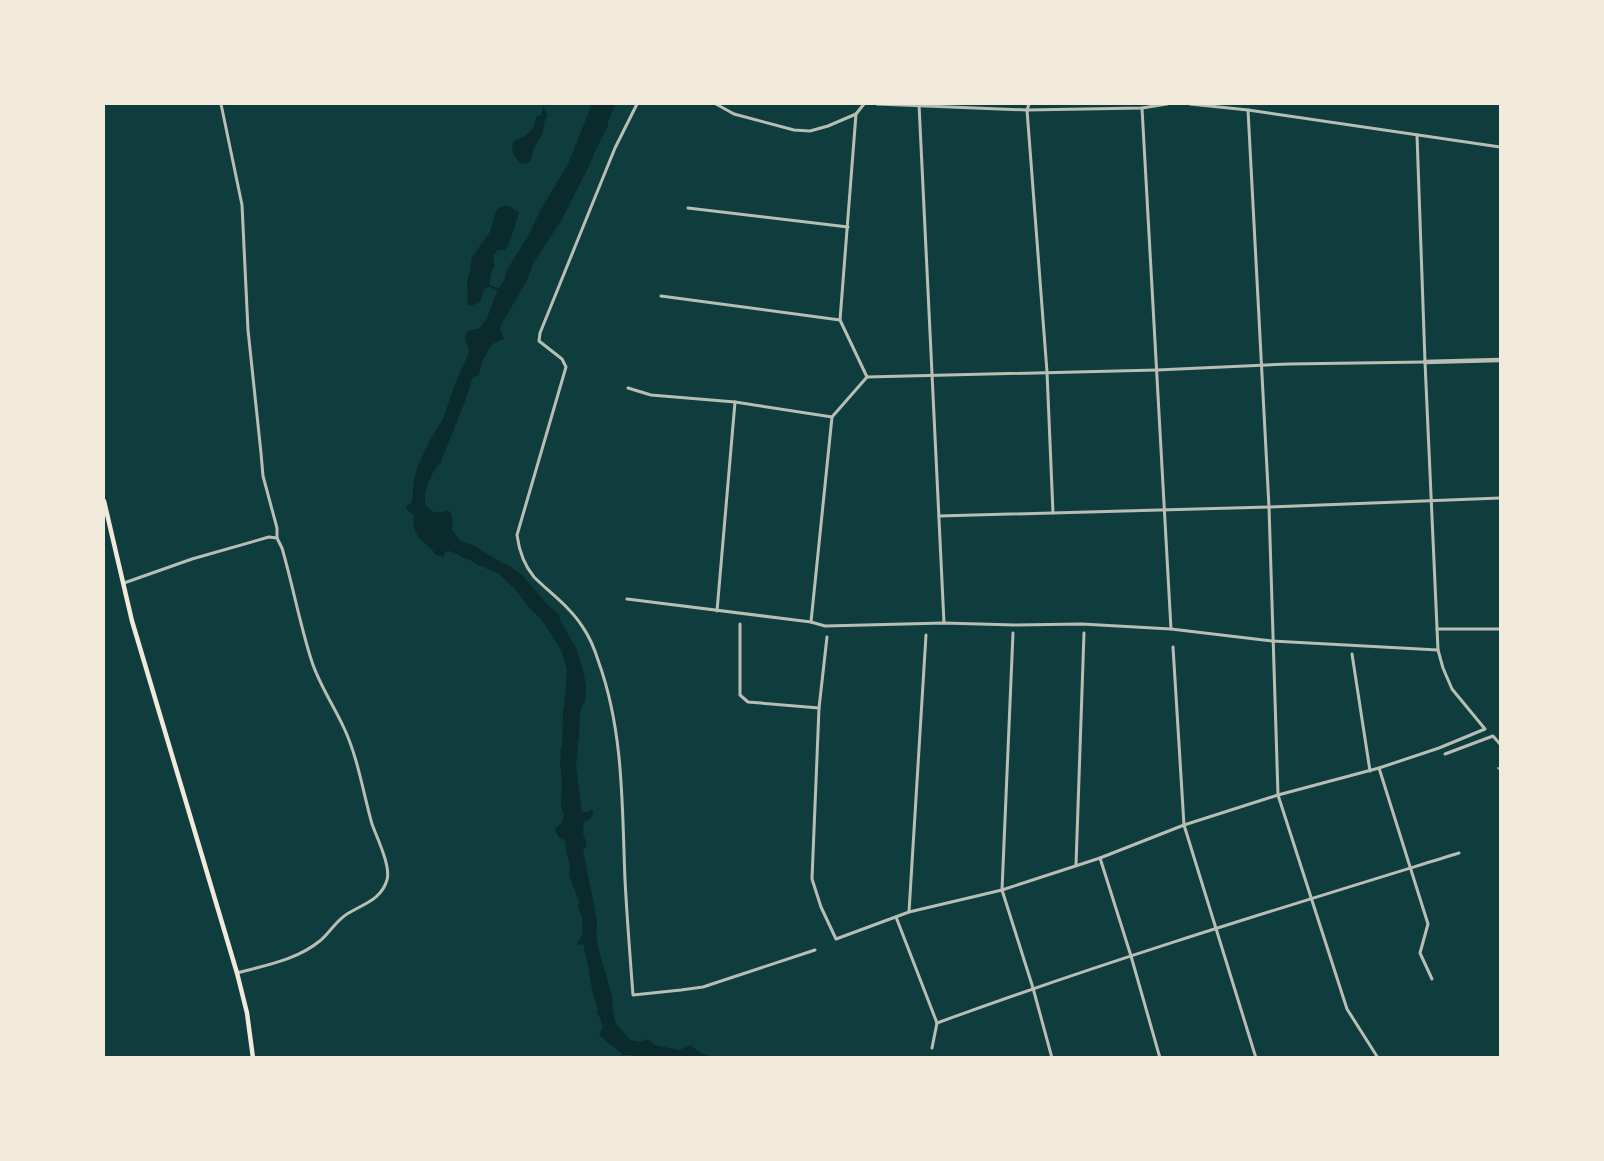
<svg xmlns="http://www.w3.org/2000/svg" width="1604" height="1161" font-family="Mulish,sans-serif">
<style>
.water{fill:#0a2a2b}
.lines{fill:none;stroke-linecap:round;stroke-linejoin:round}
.stream{stroke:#0a2a2b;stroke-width:2}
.minor{stroke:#b8beb3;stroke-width:3}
.tertiary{stroke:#b8beb3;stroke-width:4.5}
.secondary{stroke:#f1e9da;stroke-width:4.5}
.rail{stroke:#97a49c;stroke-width:2}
</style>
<rect width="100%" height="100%" fill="#0f3d3e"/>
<g class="water">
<path d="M542 104 548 115 544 123 543 133 533 150 531 160 526 164 521 163C515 159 509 148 514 141 517 138 520 139 523 137 531 132 536 125 536 117L541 115 543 109Z"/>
<path d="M592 104H616L608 121V126L597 147 590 164 561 221 534 262 526 282 501 325 500 329 504 339 494 343 491 346 483 360 479 374 472 379 467 396 440 464C433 468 424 491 425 500 426 512 438 515 447 510 454 514 453 523 452 530L460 541 473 545 502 563 507 564 522 575 548 605 559 614 560 620 576 648 583 669 586 686 585 701 580 711 579 737 577 745 578 749 576 766 582 812H589L591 809 594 813 589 820 584 822 583 833 587 846 583 850 597 921 596 935 599 951 612 996 613 1010 616 1024 630 1040 640 1042 648 1039 655 1045 679 1050 691 1045C698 1053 705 1055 714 1057L636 1058 633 1055H623L599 1035 603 1027 599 1016 596 1013 598 1009C592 994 590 977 587 960 586 955 584 951 584 946L583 944 578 945 577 944 583 933 582 917 578 907 579 901 569 876 570 865 567 855 565 841 562 838H559L555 829 562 822 564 816 561 805 562 782 560 762 561 757 560 752 562 746 563 711 564 707 567 672 565 663 562 652 542 620 527 605 516 590 499 574 485 568 483 566H479L470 560 463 558 457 554 449 551 445 552 444 557 436 555C431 545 416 540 414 527 413 523 414 520 414 516L406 508 407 505 411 503 412 501 414 481 417 468 429 442 443 419 455 384 467 357 469 350 465 339 467 332 469 330 478 329 482 325 487 318 498 289 504 281 507 270 529 234 540 211 568 164Z"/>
<polygon points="505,205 511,207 519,213 509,244 505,250 498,250 493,255 495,267 492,270 489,286 484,290 480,302 471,306 468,305 467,283 470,272 472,257 490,232 494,218 494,215 499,208"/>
</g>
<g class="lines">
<polyline class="stream" points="489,286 498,289"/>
<g class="minor">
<path d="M221 104 242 205 248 330 261 453 263 476 277 528V538L282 548C293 586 300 625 312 662 320 686 334 706 344 728 358 758 363 792 372 824 377 838 391 866 387 880 381 900 363 904 347 914 336 921 330 932 321 940 297 960 267 965 237 973"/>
<path d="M637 104 615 148 540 333 539 341 562 359 566 367 517 535C519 550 524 565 534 577 550 593 570 607 582 626 590 637 595 650 599 663 624 733 622 808 625 880 627 918 630 956 633 995L681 990 703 987 815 950"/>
<polyline points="716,104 734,114 794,130 810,131 828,126 856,114 864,104"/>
<polyline points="877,104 1027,110 1142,108 1167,104"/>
<polyline points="919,104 944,623"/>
<polyline points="1029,104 1027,110 1047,372 1053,513"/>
<polyline points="1190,104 1248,110 1500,147"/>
<polyline points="1142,108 1171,629"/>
<polyline points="1248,110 1269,507 1278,795 1347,1009 1378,1058"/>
<polyline points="688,208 848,227"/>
<polyline points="661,296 840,320"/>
<polyline points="867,377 1157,370 1289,364 1425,362"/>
<polyline points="628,388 651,395 735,402 832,417"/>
<polyline points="939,516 1269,507 1500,498"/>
<polyline points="124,583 192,559 269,537 277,538"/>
<polyline points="627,599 811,622 825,626 944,623 1015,625 1082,624 1171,629 1272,641 1438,650"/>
<polyline points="717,611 735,402"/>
<polyline points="811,622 832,417 867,377 840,320 856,114"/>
<polyline points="740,624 740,695 748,702 819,708"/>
<polyline points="1437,629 1500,629"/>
<polyline points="1013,633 1002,890 1033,988 1052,1058"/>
<polyline points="827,637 819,708 812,879 821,907 836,939 909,912 1002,890 1100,858 1184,825 1278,795 1379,768 1439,748 1485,729 1452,689 1443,668 1438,650 1425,362 1417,135"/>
<polyline points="1173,647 1184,825 1256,1058"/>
<polyline points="1352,654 1370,771"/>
<polyline points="1445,754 1493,736 1500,744"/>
<polyline points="1379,768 1428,924 1420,953 1432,979"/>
<polyline points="1100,858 1131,956 1160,1058"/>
<polyline points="1076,865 1084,633"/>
<polyline points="909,912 926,635"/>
<polyline points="896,917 937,1023 932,1048"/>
<path d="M937 1023C1109 960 1284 907 1459 853"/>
</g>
<polyline class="tertiary" points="1425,362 1500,360"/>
<polyline class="secondary" points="104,501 132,621 237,973 247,1013 253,1058"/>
<polyline class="rail" points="1498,768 1500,770"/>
</g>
<rect width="1604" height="1161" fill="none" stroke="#f1e9da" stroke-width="210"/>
</svg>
